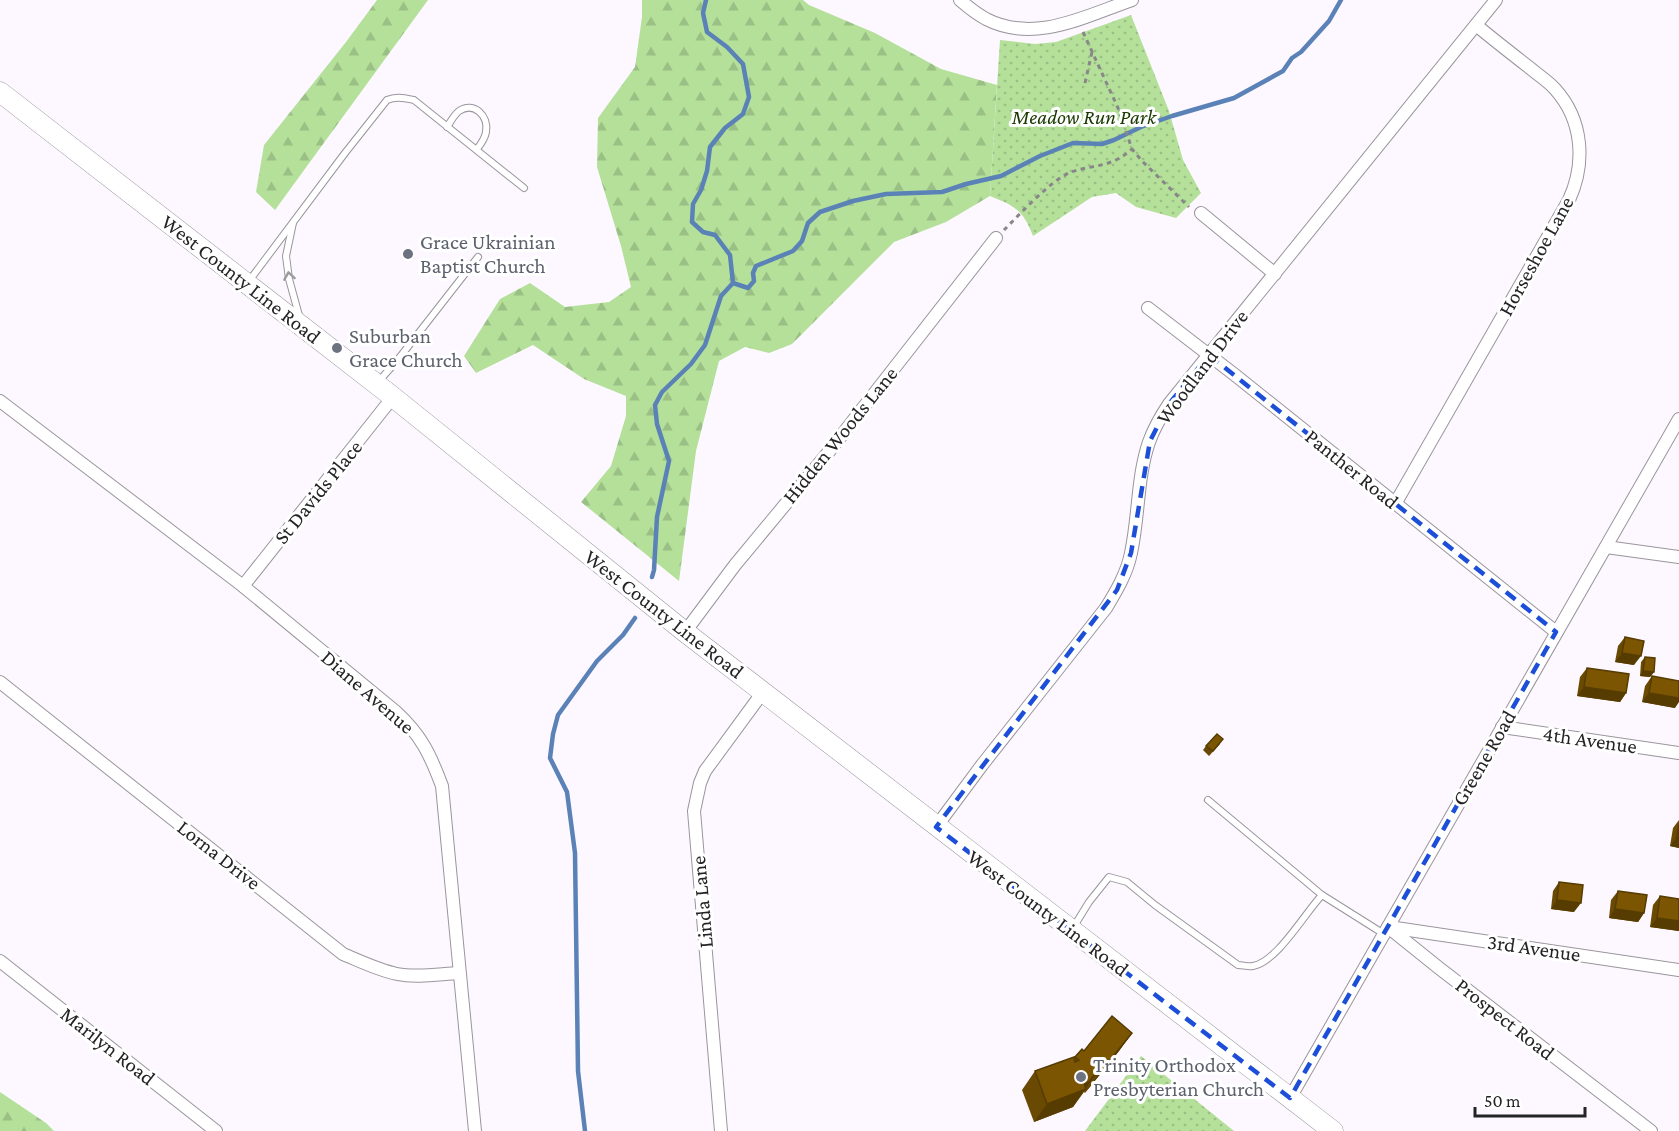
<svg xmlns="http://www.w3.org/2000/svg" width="1679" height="1131" font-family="'Crimson Pro',serif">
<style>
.forest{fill:url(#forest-firs)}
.park{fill:url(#park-dots)}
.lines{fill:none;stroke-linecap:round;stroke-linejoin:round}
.stream{stroke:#5b82b7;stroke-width:4.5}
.lane-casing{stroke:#9a959c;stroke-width:8}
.street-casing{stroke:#9a959c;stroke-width:14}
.primary-casing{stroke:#9a959c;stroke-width:21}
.path{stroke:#89868a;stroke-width:3;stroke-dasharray:4.5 4.5;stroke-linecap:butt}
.lane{stroke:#fff;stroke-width:6}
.street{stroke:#fff;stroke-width:12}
.primary{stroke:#fff;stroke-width:20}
.wall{fill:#6a4902}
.shaded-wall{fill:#563c01}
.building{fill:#7b5502;stroke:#563c01;stroke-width:1.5}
.oneway{stroke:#9c9c9d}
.marked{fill:none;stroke:#1d4ed8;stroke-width:4.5;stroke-dasharray:12 8;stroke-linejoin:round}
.worship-dot{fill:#6b7280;stroke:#fff;stroke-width:2}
.labels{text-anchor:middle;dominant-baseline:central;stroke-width:6;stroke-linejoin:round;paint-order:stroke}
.park-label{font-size:21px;font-style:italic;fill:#1a3900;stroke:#fff}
.worship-label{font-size:21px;fill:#5b616d;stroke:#fff;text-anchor:start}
.street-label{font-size:21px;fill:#242325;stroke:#fff}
</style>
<defs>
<pattern id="forest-firs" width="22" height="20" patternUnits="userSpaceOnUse" patternTransform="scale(1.5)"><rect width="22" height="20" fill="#b4e09a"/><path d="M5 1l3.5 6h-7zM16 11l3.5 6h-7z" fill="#9bc085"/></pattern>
<pattern id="park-dots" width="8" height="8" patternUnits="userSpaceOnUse" patternTransform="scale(1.5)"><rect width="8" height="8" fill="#b4e09a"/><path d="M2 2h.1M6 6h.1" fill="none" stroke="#9bc085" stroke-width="1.8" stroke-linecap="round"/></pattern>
</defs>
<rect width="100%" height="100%" fill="#fdf8ff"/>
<g class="forest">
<polygon points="377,0 428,0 275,210 256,192 264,145 346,42"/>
<polygon points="642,0 803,0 809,5 875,33 941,69 997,85 990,196 946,222 894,242 792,344 769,353 745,347 719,361 696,451 679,581 581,502 611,466 626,416 626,396 584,379 533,345 476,373 464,356 500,299 530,283 565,307 609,302 631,287 621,246 597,167 598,118 635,67 642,17"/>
<polygon points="0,1092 46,1123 54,1131 0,1131"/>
</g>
<g class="park">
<path d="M1131 15 1169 111 1183 160 1201 193 1176 218 1136 207 1116 193 1092 197 1033 236C1023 210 1015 206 990 196L1000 40 1035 44 1056 42Z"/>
<polygon points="1141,1056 1234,1131 1085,1131"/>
</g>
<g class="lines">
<g class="stream">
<polyline points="733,283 748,288 754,281 753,273 756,266 793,251 802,241 808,223 820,212 853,201 886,194 942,192 966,184 1001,176 1040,156 1073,143 1102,144 1114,140 1141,127 1172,116 1234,98 1283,71 1292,58 1301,52 1329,21 1341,0"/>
<polyline points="652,577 654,570 657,517 669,461 657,424 655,405 662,392 691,364 705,345 721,296 733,283 730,255 715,235 703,232 692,222 693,204 701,190 707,171 710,147 725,128 743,114 749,97 743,64 727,47 707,32 703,13 706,0"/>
<polyline points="585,1131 578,1071 575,853 567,792 550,758 553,734 558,715 597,661 623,635 635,618"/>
</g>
<g class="lane-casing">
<g id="lane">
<path d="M447 127C451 121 454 115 459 111 474 101 489 116 486 132 485 138 481 144 477 149"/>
<polyline points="293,223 286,256 289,279 300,319"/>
<path d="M249 281 345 153 387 100C396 96 404 98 414 100L524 188"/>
<polyline points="378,382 396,362 478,257"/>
<polyline points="1208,800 1322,895"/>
<path d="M1073 928 1089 902 1109 877 1127 882 1155 905 1238 965C1243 965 1248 967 1253 966 1277 962 1305 913 1322 895L1384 934"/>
</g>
</g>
<g class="street-casing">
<g id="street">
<path d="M960 0C968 7 977 14 986 19 1035 44 1085 16 1132 0"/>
<polyline points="1201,213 1275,274"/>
<polyline points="1148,308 1235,375 1556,632"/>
<path d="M0 401 243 586 396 712C421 735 430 754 442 786L475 1131"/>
<path d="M1395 504 1569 200C1586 163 1583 120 1555 89 1548 81 1538 75 1530 68 1512 54 1494 40 1476 25"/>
<polyline points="1606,547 1679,557"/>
<polyline points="243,586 393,397"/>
<polyline points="685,632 735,565 827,454 996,238"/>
<path d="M0 682 343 954C360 961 378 970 397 974 417 978 439 974 459 973"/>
<polyline points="1502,727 1679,753"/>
<path d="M936 827 982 765 1106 608C1117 590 1127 573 1131 553 1139 516 1137 477 1149 442 1154 428 1161 416 1169 404L1496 0"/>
<polyline points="1388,927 1439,968 1651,1131"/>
<polyline points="1389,927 1679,970"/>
<polyline points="0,961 216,1131"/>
<polyline points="1290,1098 1679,419"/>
<polyline points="721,1131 694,811 700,783 705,771 763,692"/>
</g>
</g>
<g class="primary-casing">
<polyline id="primary" points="0,92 393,397 685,632 1333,1131"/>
</g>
<g class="path">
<polyline points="1083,32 1118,108 1132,149 1142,161 1189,207"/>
<polyline points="1085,83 1092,52"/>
<path d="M1004 230C1020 214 1051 180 1071 172 1095 164 1111 168 1132 149"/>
</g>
<use href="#lane" class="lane"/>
<use href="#street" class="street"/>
<use href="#primary" class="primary"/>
</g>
<g class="wall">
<polygon points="1625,637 1634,665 1615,662 1618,646"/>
<polygon points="1645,657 1654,672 1650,677 1640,676 1641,662"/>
<polygon points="1587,668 1626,693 1620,702 1577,696 1580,677"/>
<polygon points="1652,676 1675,708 1642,702 1645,686"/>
<polygon points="1220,744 1209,756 1203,750 1206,746"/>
<polygon points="1679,820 1679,848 1670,846 1673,828"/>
<polygon points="1559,882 1574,912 1551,909 1553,891"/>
<polygon points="1618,891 1644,913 1638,922 1609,918 1611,900"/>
<polygon points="1660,896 1679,899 1679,931 1650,927 1653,905"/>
<polygon points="1132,1033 1119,1051 1085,1093 1084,1092 1073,1107 1034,1122 1022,1090 1035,1071 1074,1058 1082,1049 1084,1051"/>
</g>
<g class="shaded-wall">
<polygon points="1622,653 1641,656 1634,665 1615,662"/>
<polygon points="1643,671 1654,672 1650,677 1640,676"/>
<polygon points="1584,687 1626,693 1620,702 1577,696"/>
<polygon points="1649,693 1679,698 1679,702 1675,708 1642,702"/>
<polygon points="1677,837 1679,837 1679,848 1670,846"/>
<polygon points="1557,900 1581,903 1574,912 1551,909"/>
<polygon points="1615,909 1644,913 1638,922 1609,918"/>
<polygon points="1657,918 1679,921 1679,931 1650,927"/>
<polygon points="1132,1033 1119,1051 1085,1093 1098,1075"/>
<polygon points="1096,1073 1073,1107 1034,1122 1047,1104 1084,1083"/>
</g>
<g class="building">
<polygon points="1625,637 1644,641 1641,656 1622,653"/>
<polygon points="1645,657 1655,658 1654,672 1643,671"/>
<polygon points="1587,668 1629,674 1626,693 1584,687"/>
<polygon points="1652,676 1679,681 1679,698 1649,693"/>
<polygon points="1217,734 1223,739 1213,751 1206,746"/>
<polygon points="1679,824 1679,837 1677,837"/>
<polygon points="1559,882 1583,885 1581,903 1557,900"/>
<polygon points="1618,891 1647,895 1644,913 1615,909"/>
<polygon points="1660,896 1679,899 1679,921 1657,918"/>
<polygon points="1112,1016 1132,1033 1098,1075 1096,1073 1089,1082 1084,1083 1086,1089 1047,1104 1035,1071 1074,1057 1075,1062 1079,1060 1075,1057 1082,1049 1084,1051"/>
</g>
<defs><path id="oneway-chevron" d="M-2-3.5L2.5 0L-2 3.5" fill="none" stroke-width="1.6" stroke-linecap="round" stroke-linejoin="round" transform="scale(1.5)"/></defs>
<use class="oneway" href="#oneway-chevron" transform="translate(289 276) rotate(-99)"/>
<path class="marked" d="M1209 355 1556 632 1290 1098 936 827 1117 590 1131 553 1150 441 1169 404Z"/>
<g class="worship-dot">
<circle cx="408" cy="254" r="6"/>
<circle cx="337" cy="348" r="6"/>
<circle cx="1081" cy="1077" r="6"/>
</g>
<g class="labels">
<g class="park-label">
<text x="1084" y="117">Meadow Run Park</text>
</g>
<g class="worship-label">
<text x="420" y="242">Grace Ukrainian<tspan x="420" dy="24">Baptist Church</tspan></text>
<text x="349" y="336">Suburban<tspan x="349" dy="24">Grace Church</tspan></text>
<text x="1093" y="1065">Trinity Orthodox<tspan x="1093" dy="24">Presbyterian Church</tspan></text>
</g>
<g class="street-label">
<text transform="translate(1536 256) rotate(-61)">Horseshoe Lane</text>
<text transform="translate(241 279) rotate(38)">West County Line Road</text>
<text transform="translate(1202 367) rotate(-53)">Woodland Drive</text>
<text transform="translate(840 435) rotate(-51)">Hidden Woods Lane</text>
<text transform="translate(1352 469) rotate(39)">Panther Road</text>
<text transform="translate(318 492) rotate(-51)">St Davids Place</text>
<text transform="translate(664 614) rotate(38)">West County Line Road</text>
<text transform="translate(368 692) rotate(41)">Diane Avenue</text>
<text transform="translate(1590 740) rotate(8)">4th Avenue</text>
<text transform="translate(1484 758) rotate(-60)">Greene Road</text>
<text transform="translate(219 855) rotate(38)">Lorna Drive</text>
<text transform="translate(702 902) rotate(-95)">Linda Lane</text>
<text transform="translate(1048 913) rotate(37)">West County Line Road</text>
<text transform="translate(1534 948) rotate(8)">3rd Avenue</text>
<text transform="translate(1505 1019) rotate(38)">Prospect Road</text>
<text transform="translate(108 1046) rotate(38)">Marilyn Road</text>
</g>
</g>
<path d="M1475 1107v9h110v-9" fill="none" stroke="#242325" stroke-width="3"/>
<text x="1484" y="1107" font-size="18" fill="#242325" stroke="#ffffff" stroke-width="4.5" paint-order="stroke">50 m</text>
</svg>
